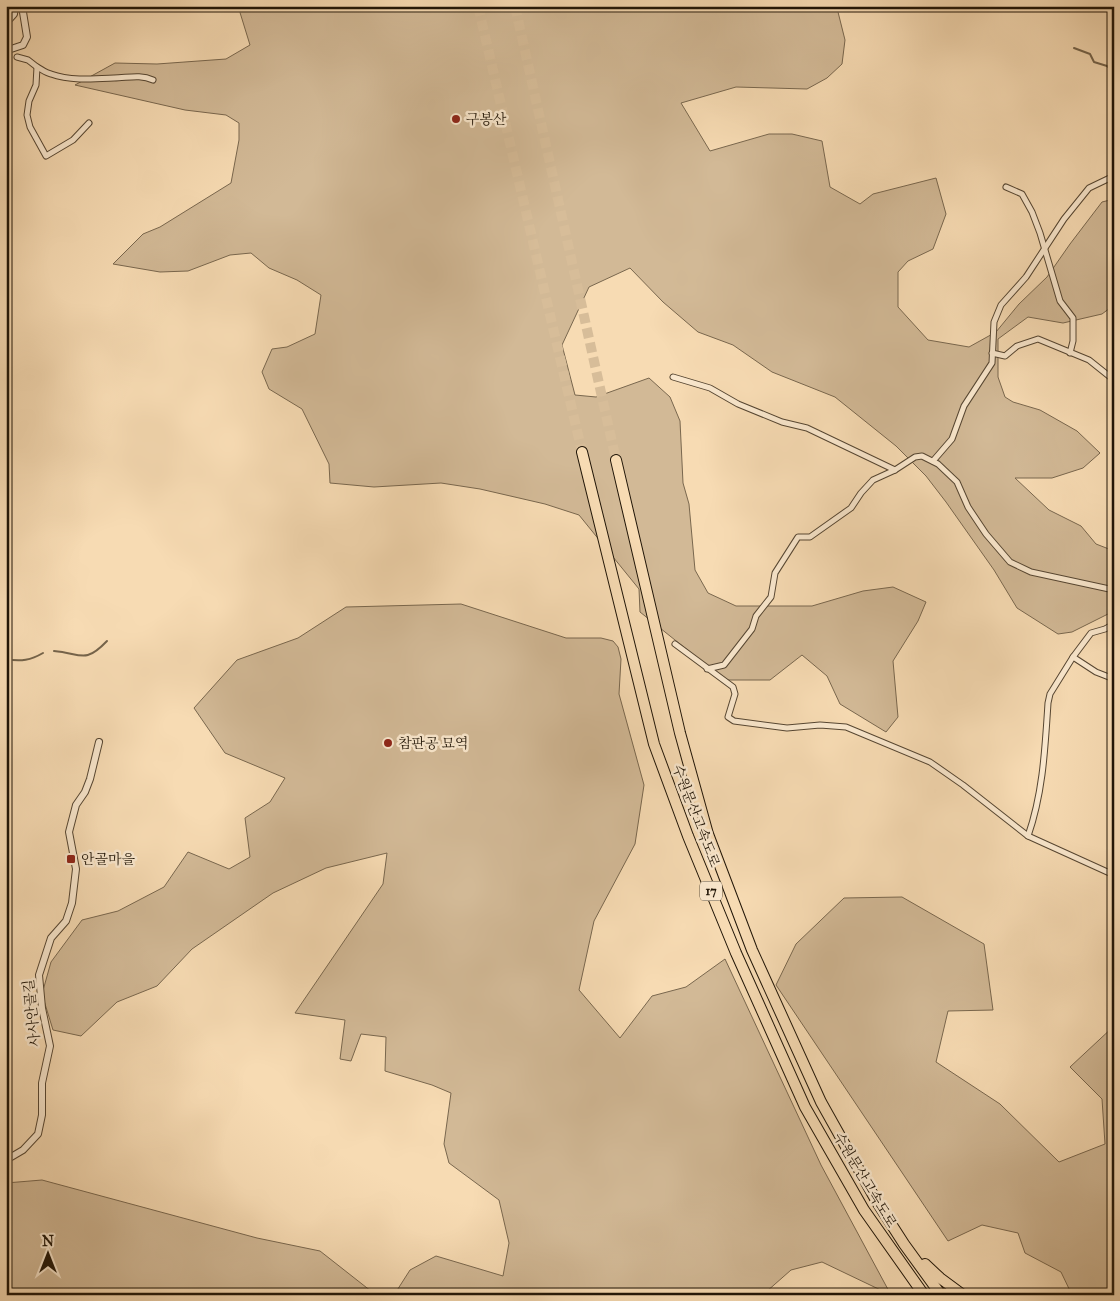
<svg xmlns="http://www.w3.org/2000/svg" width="1120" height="1301" font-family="'IM FELL Great Primer','Noto Serif KR',serif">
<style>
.green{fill:#d2b996;stroke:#79674e}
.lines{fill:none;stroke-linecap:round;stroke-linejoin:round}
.stream{stroke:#75644b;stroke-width:2}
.motorway-tunnel{stroke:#d7bd99;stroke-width:10;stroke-dasharray:10 5;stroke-linecap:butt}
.minor-casing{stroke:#564632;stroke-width:7}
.tertiary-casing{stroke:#564632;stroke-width:8}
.motorway-casing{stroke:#201507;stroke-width:12}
.minor{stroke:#fae8ce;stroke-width:5}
.tertiary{stroke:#fae8ce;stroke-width:6}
.motorway{stroke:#f7dbb3;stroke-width:10}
.poi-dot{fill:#8f2418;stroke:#fae8ce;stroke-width:2}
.labels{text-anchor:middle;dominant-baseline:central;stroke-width:5;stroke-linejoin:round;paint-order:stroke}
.shield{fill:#fae8ce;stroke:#615443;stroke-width:1}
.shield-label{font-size:12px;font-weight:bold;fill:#201507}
.poi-label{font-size:14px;fill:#201507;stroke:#fae8ce;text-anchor:start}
.street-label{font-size:14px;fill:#201507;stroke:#fae8ce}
</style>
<rect width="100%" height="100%" fill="#f7dbb3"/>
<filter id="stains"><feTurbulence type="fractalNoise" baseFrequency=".004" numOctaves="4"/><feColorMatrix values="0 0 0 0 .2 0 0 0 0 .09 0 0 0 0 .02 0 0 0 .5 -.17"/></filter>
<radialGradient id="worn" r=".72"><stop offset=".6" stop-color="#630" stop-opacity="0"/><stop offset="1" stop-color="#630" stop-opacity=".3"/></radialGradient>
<g class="green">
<polygon points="238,6 834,6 837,8 845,40 842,64 827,78 807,89 736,87 681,103 710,151 769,134 792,134 822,141 830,187 860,204 873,194 936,178 946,214 933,249 908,261 898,272 898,307 928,340 969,347 996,332 1019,304 1047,277 1070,244 1102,202 1114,199 1114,305 1102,314 1063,323 1028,317 998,339 998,377 1005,397 1013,402 1040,410 1077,431 1100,453 1083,468 1052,478 1015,478 1049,510 1081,526 1096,544 1114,551 1114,611 1072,632 1058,634 1017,608 994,570 946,502 926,476 896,446 835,397 772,372 733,345 698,332 663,302 630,268 589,287 562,345 575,395 596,397 649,378 670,397 680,421 683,483 689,504 695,570 708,593 736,606 812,606 863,591 893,587 926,602 918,621 893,661 898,717 886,732 840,704 827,676 802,655 770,680 725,680 640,612 639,589 579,515 545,504 480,489 441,483 374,487 330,483 329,464 302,409 269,389 262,372 272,349 287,347 315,334 321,295 297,280 269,268 251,253 230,255 188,271 160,272 113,264 143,234 160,227 231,183 239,140 239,123 226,115 185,110 75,85 115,63 157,64 226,59 250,45"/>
<polygon points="461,604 566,638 601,638 613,641 618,647 621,659 619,694 644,785 635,844 594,921 579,990 620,1038 652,996 686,987 725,959 821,1165 891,1295 822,1262 791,1270 766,1292 768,1295 394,1295 410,1270 436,1256 503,1276 509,1243 499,1200 449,1163 444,1144 451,1093 432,1085 385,1071 386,1037 361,1034 351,1061 340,1059 345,1020 295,1013 383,884 387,853 326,868 273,893 192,949 157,986 117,1002 81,1036 53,1030 42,994 51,962 82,920 118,911 164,887 188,852 229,869 250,857 245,818 270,802 285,778 225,753 194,708 237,660 298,638 346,607"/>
<polygon points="902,897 984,944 993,1010 948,1011 936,1062 1000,1104 1059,1162 1105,1144 1102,1099 1070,1067 1114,1026 1114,1293 1072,1295 1061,1272 1025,1253 1018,1233 982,1225 948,1241 776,985 796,944 844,898"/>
<polygon points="42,1180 257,1238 320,1251 376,1295 6,1295 6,1183"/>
</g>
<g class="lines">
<g class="stream">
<polyline points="1074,48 1090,54 1094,62 1107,66 1114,72"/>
<path d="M54 651C81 653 84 665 107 641"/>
<path d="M6 659C21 662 31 660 43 653"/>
</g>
<g class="motorway-tunnel">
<polyline points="478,6 582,452"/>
<polyline points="515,6 616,460"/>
</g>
<g class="minor-casing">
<g id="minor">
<polyline points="17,57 28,60 37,67 36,85 29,101 27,115 30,127 46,156 73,140 89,123"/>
<path d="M37 67C41 69 46 73 51 74 70 81 94 79 114 78 127 78 140 74 153 80"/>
<polyline points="1006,187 1022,194 1032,212 1040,233 1060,301 1073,318 1073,341 1070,353"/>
<polyline points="992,353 1005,356 1017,346 1038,339 1089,360 1114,380"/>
<polyline points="1114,358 1114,366"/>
<polyline points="673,377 710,388 738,404 782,422 807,428 895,470"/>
<polyline points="933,461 952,439 964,406 992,363 994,322 1001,305 1026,277 1064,219 1089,188 1114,176"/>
<polyline points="1114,624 1105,629 1091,633 1073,657 1096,672 1114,679"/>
<polyline points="675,644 733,687 735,694 728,717 734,721 787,728 820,725 846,727 930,762 963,785 1028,836 1114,875"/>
<polyline points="707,669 724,665 752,629 756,616 771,597 775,573 798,537 810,537 851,508 861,493 873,480 895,470 915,457 922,456 938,464 957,482 968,507 986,534 1010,562 1031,572 1114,590"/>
<path d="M1028 836C1043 793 1045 749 1048 703L1050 694 1073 657"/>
</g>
</g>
<g class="tertiary-casing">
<g id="tertiary">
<polyline points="6,23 14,14 15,6"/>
<polyline points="6,44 11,49 23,45 27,37 22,6"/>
<polyline points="6,1160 23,1150 38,1134 42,1115 42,1083 50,1046 42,1008 39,975 51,938 66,921 72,903 76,869 69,832 76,805 85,792 90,779 99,742"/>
</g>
</g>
<g class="motorway-casing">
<g id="motorway">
<polyline points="582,452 654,744 688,836 736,953 805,1107 864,1210 924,1295"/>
<polyline points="616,460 680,733 708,834 752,950 821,1102 877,1202 904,1244 941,1295"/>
<polyline points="925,1264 940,1278 963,1295"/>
</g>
</g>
<use href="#minor" class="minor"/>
<use href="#tertiary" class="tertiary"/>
<use href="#motorway" class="motorway"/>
</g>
<g class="poi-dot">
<circle cx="456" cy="119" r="5"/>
<circle cx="388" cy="743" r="5"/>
<rect x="66" y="854" width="10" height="10" rx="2.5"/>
</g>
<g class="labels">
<rect class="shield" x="700" y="881.5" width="22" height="19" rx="4"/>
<g class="shield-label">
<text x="711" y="891">17</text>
</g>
<g class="poi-label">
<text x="466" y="119">구봉산</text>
<text x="398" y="743">참판공 묘역</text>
<text x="81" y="859">안골마을</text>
</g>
<g class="street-label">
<text transform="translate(696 816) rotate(69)">수원문산고속도로</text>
<text transform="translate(32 1013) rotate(-96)">사사안골길</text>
<text transform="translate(865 1180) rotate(59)">수원문산고속도로</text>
</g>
</g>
<rect width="1120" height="1301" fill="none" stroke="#f7dbb3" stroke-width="25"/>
<rect x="8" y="8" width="1105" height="1286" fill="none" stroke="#201507" stroke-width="2.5"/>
<rect x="12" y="12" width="1095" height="1276" fill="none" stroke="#201507"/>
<g transform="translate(48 1254)" stroke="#fae8ce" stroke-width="4" paint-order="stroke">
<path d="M0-4L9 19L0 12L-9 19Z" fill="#201507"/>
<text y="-8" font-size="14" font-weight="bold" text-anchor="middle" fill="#201507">N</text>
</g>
<rect width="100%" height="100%" filter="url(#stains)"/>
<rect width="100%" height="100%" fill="url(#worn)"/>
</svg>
